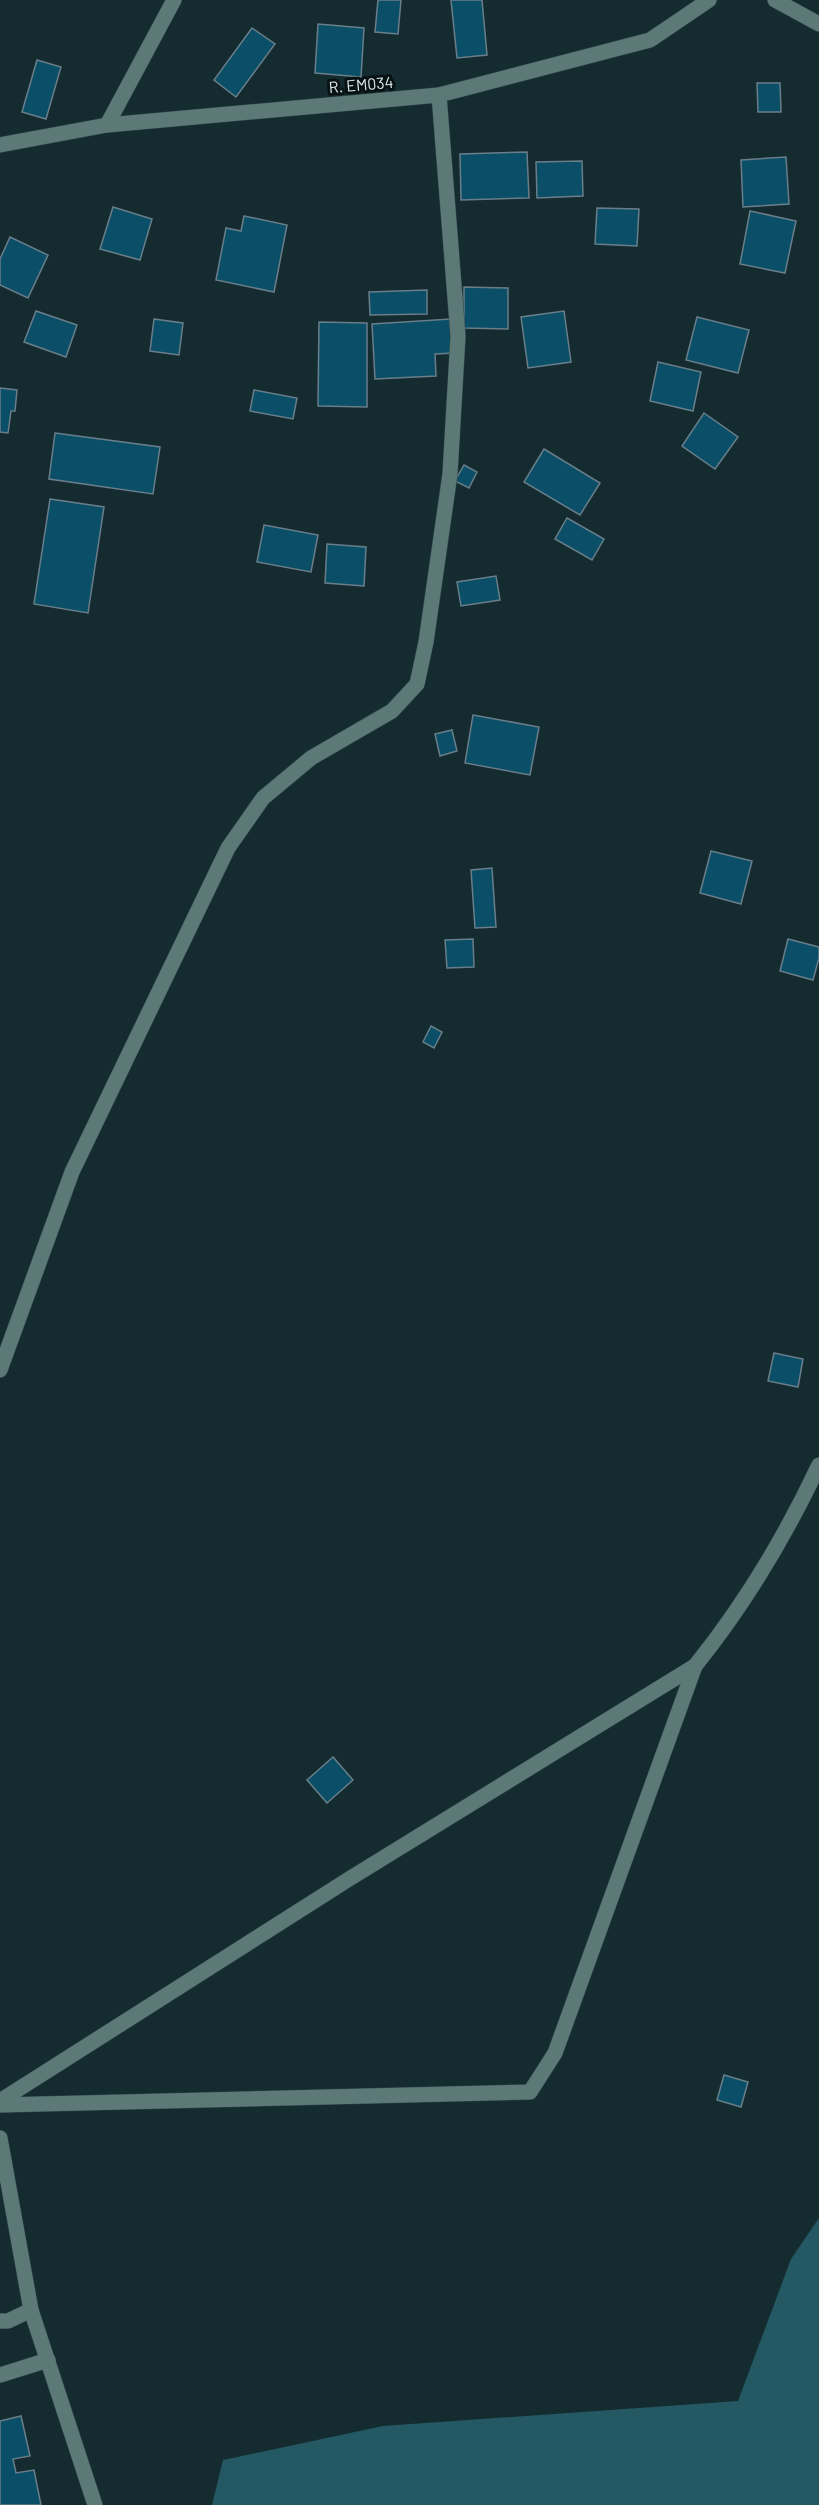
<svg xmlns="http://www.w3.org/2000/svg" width="819" height="2505" font-family="Barlow,sans-serif">
<style>
.green{fill:#245963}
.building{fill:#0b4e68;stroke:#697e89;stroke-width:1.5}
.lines{fill:none;stroke-linecap:round;stroke-linejoin:round}
.minor-casing{stroke:#30474a;stroke-width:16}
.minor{stroke:#5c7977;stroke-width:15}
.labels{text-anchor:middle;dominant-baseline:central;stroke-width:6;stroke-linejoin:round;paint-order:stroke}
.street-label{font-size:16px;fill:#dceaed;stroke:#081214}
</style>
<rect width="100%" height="100%" fill="#142c30"/>
<polygon class="green" points="819,2218 819,2505 212,2505 223,2460 383,2426 738,2401 791,2259"/>
<g class="building">
<polygon points="378,0 401,0 398,34 375,32"/>
<polygon points="451,0 482,0 487,55 457,58"/>
<polygon points="318,24 364,28 361,77 315,73"/>
<polygon points="252,28 275,44 236,97 214,80"/>
<polygon points="37,60 61,67 46,119 22,112"/>
<polygon points="757,83 780,83 781,112 758,112"/>
<polygon points="527,152 529,198 461,200 460,154"/>
<polygon points="786,157 789,204 743,207 741,160"/>
<polygon points="582,161 583,196 537,198 536,162"/>
<polygon points="113,207 152,219 140,260 100,249"/>
<polygon points="597,208 639,209 637,246 595,244"/>
<polygon points="750,211 796,221 785,273 740,264"/>
<polygon points="244,216 287,225 274,292 216,280 226,228 241,231"/>
<polygon points="10,237 48,255 28,298 0,285 0,259"/>
<polygon points="464,287 508,288 508,329 464,328"/>
<polygon points="427,290 427,314 370,315 369,292"/>
<polygon points="36,311 77,325 66,357 24,342"/>
<polygon points="564,311 571,362 528,368 521,317"/>
<polygon points="697,317 749,330 738,373 686,360"/>
<polygon points="154,319 183,323 179,355 150,351"/>
<polygon points="451,319 454,353 435,354 436,376 375,379 372,324"/>
<polygon points="319,322 367,323 367,407 318,406"/>
<polygon points="658,362 701,372 693,411 650,401"/>
<polygon points="0,388 17,390 15,411 11,411 8,433 0,432"/>
<polygon points="254,390 297,398 293,419 250,411"/>
<polygon points="704,413 738,437 715,469 682,446"/>
<polygon points="55,433 160,447 153,494 49,479"/>
<polygon points="544,449 600,483 580,515 524,482"/>
<polygon points="464,465 477,472 469,488 455,481"/>
<polygon points="50,499 104,507 88,613 34,604"/>
<polygon points="567,518 604,539 592,560 555,539"/>
<polygon points="264,525 318,535 311,572 257,562"/>
<polygon points="327,544 366,547 364,586 325,583"/>
<polygon points="496,576 500,600 461,606 457,582"/>
<polygon points="473,715 539,727 530,775 465,763"/>
<polygon points="452,730 457,751 440,756 435,734"/>
<polygon points="711,851 752,861 741,904 700,893"/>
<polygon points="492,868 496,927 475,928 471,870"/>
<polygon points="473,939 474,967 447,968 445,940"/>
<polygon points="788,939 819,947 819,958 813,980 780,971"/>
<polygon points="431,1026 442,1032 434,1048 423,1042"/>
<polygon points="774,1353 803,1359 798,1387 768,1381"/>
<polygon points="333,1757 353,1780 327,1803 307,1780"/>
<polygon points="724,2075 748,2082 741,2107 717,2100"/>
<polygon points="21,2416 30,2456 13,2459 16,2473 34,2470 41,2505 0,2505 0,2421"/>
</g>
<g class="lines">
<g class="minor-casing">
<g id="minor">
<polyline points="775,0 819,24"/>
<polyline points="107,125 174,0"/>
<polyline points="0,145 107,125 439,95 650,40 709,0"/>
<polyline points="0,1370 72,1172 228,848 263,798 311,758 392,711 417,684 426,642 450,474 458,336 439,95"/>
<path d="M0 2101 349 1879 695 1666C744 1605 786 1535 819 1465"/>
<polyline points="0,2105 530,2092 555,2053 695,1666"/>
<polyline points="0,2138 31,2310 95,2505"/>
<polyline points="0,2321 8,2321 31,2310"/>
<polyline points="0,2375 48,2360"/>
</g>
</g>
<use href="#minor" class="minor"/>
</g>
<g class="labels">
<g class="street-label">
<text transform="translate(361 84) rotate(-5)">R. EM034</text>
</g>
</g>
</svg>
